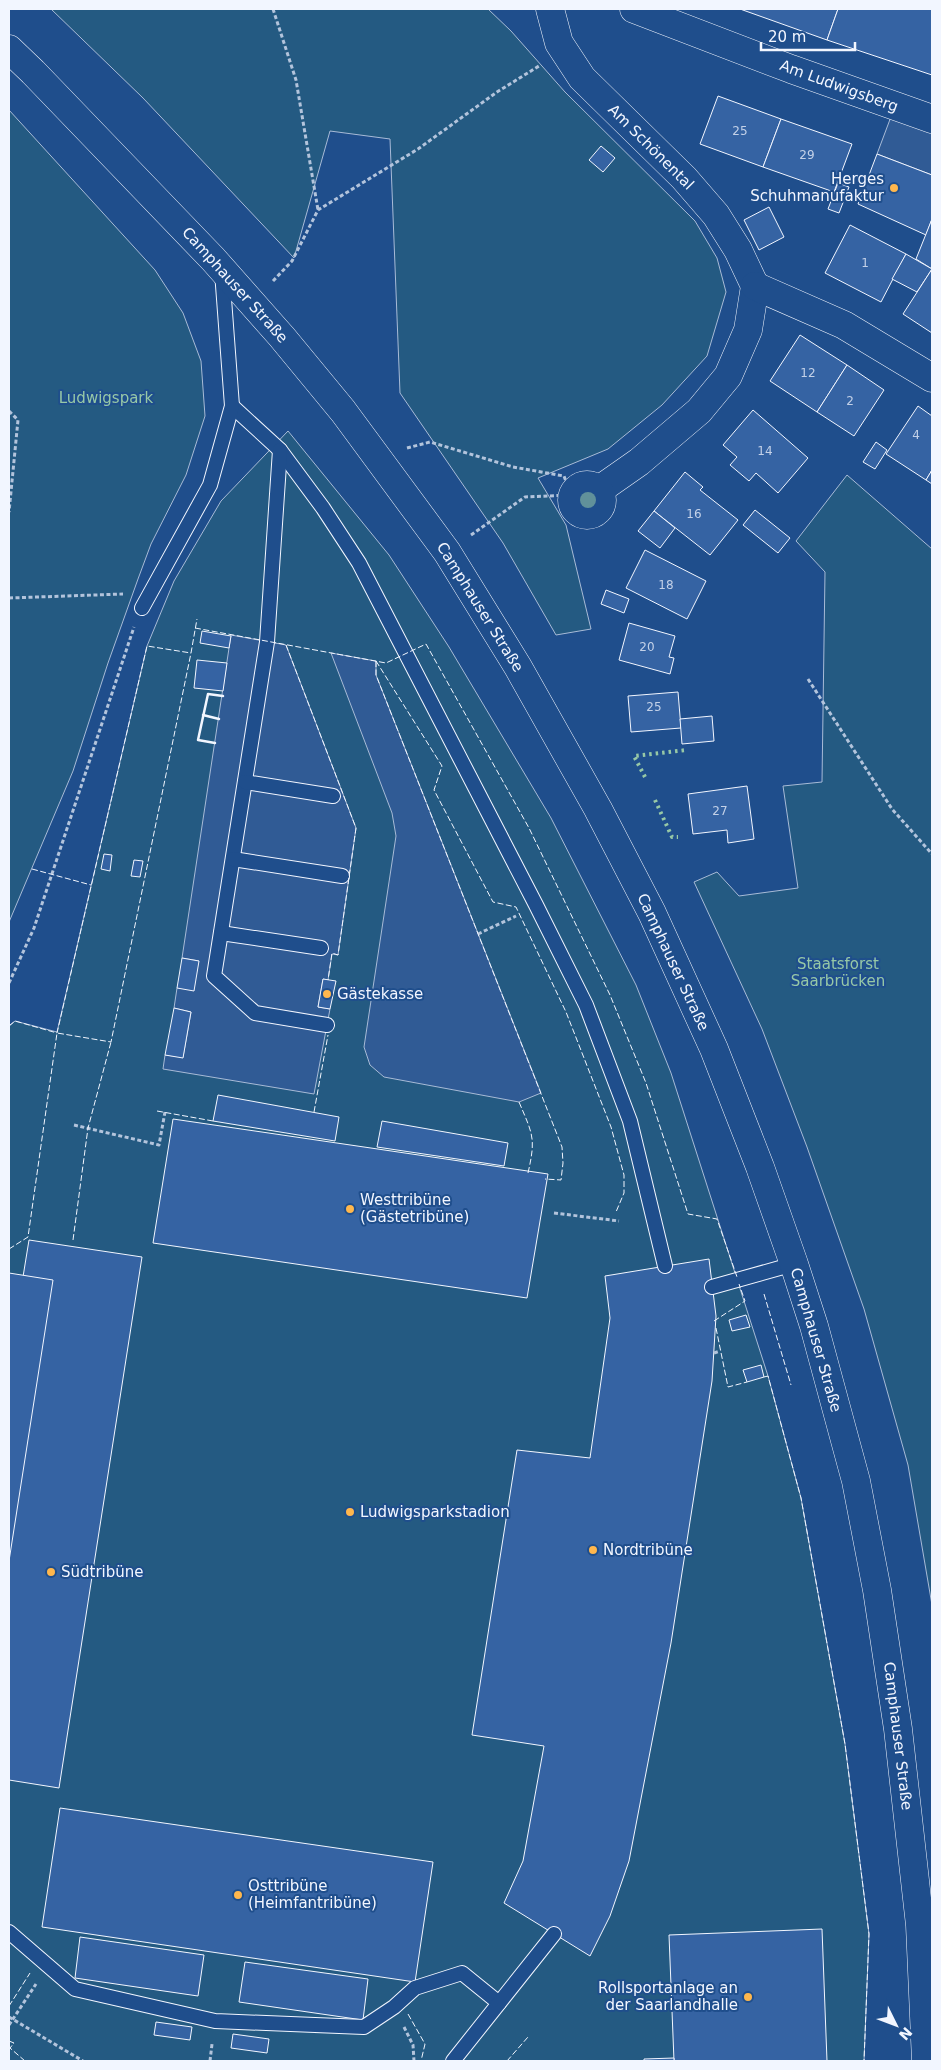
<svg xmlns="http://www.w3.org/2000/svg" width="941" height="2070" font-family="'DejaVu Sans',sans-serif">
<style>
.green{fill:#245a82;stroke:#a8bbd7}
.parking{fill:#305b95;stroke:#a8bbd7}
.building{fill:#3563a3;stroke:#f2f6ff}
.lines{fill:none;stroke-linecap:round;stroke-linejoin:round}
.lane-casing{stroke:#f2f6ff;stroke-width:16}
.street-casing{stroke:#f2f6ff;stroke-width:29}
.secondary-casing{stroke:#f2f6ff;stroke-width:29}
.primary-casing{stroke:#f2f6ff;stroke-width:29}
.path{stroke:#b3c4dc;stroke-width:3;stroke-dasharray:4 2.5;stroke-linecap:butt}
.lane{stroke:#1f4e8c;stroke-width:14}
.street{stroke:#1f4e8c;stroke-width:28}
.secondary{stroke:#1f4e8c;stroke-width:28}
.primary{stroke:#1f4e8c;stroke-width:28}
.hedge{stroke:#97c8a6;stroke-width:4;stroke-dasharray:2.5 4;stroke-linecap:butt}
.fence{stroke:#f2f6ff;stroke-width:1;stroke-dasharray:6 2.5;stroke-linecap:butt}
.wall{stroke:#f2f6ff;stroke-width:2.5}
.tree{fill:#61919a}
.poi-dot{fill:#ffb74d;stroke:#1f4e8c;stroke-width:2}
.labels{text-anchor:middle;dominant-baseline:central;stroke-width:4;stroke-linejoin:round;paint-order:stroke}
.number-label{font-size:12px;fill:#c3d1e8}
.street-label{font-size:15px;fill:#f2f6ff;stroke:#1f4e8c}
.poi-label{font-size:15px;fill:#f2f6ff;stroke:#1f4e8c;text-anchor:start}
.park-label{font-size:15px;fill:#97c8a6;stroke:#1f4e8c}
</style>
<rect width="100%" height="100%" fill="#1f4e8c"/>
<g class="green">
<polygon points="51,9 488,9 511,31 565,92 695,221 717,258 726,292 707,356 662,405 608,449 538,478 566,525 591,629 556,635 503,543 400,393 390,139 330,131 294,258 143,98"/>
<polygon points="9,110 155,270 183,313 201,361 205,416 186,475 151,544 138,579 108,663 73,771 9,922"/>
<polygon points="288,431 389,555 449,647 551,818 636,985 671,1073 768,1376 801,1498 845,1744 869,1934 864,2061 9,2061 9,1026 15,1021 57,1032 147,646 174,581 221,501"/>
<polygon points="847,475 932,549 932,1605 908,1465 864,1309 807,1147 762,1029 694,882 717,872 739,896 798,888 783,786 822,782 825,572 796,541"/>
</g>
<g class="parking">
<polygon points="895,106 932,119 932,175 877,154"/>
<polygon points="231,635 286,645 356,828 338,955 332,954 328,980 323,979 318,1007 330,1009 314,1094 163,1069 165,1055 183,1057 191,1012 174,1008 177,988 199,961 182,958"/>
<polygon points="331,653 376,661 376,675 541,1093 519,1102 384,1077 370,1065 364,1047 396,836 392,813"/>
</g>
<g class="building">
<polygon points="740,9 838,9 827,40"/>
<polygon points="838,9 932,9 932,75 827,40"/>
<polygon points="718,96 781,119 763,167 700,144"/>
<polygon points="781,119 852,144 834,192 763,167"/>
<polygon points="601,146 615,158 603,172 589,160"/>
<polygon points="877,154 932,175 932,219 926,235 858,204"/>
<polygon points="838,183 849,187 839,213 828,209"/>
<polygon points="769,207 784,237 759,250 744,220"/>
<polygon points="932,219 932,269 916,259"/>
<polygon points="850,225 906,254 881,302 825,273"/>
<polygon points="906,254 932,269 917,292 892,279"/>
<polygon points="932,269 932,333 903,314"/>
<polygon points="800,335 847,365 817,412 770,381"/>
<polygon points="847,365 884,390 854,436 817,412"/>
<polygon points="918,406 932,416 932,470 926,480 886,454"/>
<polygon points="753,410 808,458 778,493 756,473 749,481 730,465 737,457 723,445"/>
<polygon points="876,442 887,450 875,469 863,462"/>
<polygon points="932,470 932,484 926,480"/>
<polygon points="685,472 703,487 700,490 738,520 710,555 654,511"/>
<polygon points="755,510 790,538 778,553 743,525"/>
<polygon points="654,511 675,528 660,548 638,531"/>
<polygon points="645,550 706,581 687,619 626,588"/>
<polygon points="606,590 629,599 624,613 601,604"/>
<polygon points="629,623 675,636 669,657 674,658 670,674 619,660"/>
<polygon points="202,631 231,636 229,648 200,643"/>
<polygon points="197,660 227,663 223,691 194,688"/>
<polygon points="678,692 681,728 631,732 628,696"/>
<polygon points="712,716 714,741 682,744 680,719"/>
<polygon points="747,786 754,839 728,843 727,830 693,834 688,794"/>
<polygon points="104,854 112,855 110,871 101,869"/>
<polygon points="134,860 143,861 140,877 131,876"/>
<polygon points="182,958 199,961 194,991 177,988"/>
<polygon points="323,979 336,981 330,1009 318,1007"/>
<polygon points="174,1008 191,1012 183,1058 165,1055"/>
<polygon points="218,1095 339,1117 335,1141 213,1121"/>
<polygon points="173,1119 548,1174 527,1298 153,1243"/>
<polygon points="382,1121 508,1143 504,1166 377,1147"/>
<polygon points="29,1240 142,1257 59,1788 9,1780 9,1363"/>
<polygon points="709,1259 716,1316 712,1381 671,1643 629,1861 610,1916 590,1956 504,1903 523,1861 544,1746 472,1735 517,1450 590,1458 610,1318 605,1276"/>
<polygon points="9,1273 53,1280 9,1561"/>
<polygon points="746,1315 750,1327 732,1331 729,1320"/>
<polygon points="761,1365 764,1377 747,1382 743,1370"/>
<polygon points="60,1808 433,1862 415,1982 42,1927"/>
<polygon points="822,1929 827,2061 674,2061 669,1935"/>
<polygon points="80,1937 204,1955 198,1996 75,1978"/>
<polygon points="245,1962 368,1979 363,2020 239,2002"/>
<polygon points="156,2022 192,2027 190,2040 154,2035"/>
<polygon points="233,2034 269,2039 267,2053 231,2048"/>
<polygon points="674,2058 674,2061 644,2061 644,2059"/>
</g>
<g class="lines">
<g class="lane-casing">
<g id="lane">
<polyline points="232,406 280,450 323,508 359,563 536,905 586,1005 630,1121 665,1266"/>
<polyline points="280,450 267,642 214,976 255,1013 327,1025"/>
<polyline points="142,608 210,485 232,406 222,272"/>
<polyline points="245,782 333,796"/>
<polyline points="233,859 342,876"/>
<polyline points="221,933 321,948"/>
<polyline points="712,1287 794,1264"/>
<polyline points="9,1932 75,1989 215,2021 364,2027 394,2007 415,1988 462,1973 499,2003"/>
<polyline points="453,2061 554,1934"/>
</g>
</g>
<g class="street-casing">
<g id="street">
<polyline points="550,9 559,43 582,78 684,178 716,215 738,250 755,286 748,330 728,376 699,411 639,462 599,490"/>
<polyline points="755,286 844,325 932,378"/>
<circle cx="587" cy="500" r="15"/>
</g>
</g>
<g class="secondary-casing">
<polyline id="secondary" points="634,9 791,69 932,119"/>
</g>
<g class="primary-casing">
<polyline id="primary" points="9,49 33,72 213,259 282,337 343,411 447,552 518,667 598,809 652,913 714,1049 760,1167 794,1264 814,1326 856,1481 877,1590 898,1729 920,1925 926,2061"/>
</g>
<g class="path">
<polyline points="273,9 296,80 318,210"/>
<polyline points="273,281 292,261 318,210 418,149 497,92 539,66"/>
<polyline points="9,411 18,420 9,512"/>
<polyline points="407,448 430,442 513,467 564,476 568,487"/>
<polyline points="471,535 525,497 570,495"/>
<polyline points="9,598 123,594"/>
<polyline points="808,679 892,809 932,854"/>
<polyline points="478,934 516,916"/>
<polyline points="9,983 34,928 134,627"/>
<polyline points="74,1125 159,1145 165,1112"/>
<polyline points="554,1213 619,1221"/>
<polyline points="714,1353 720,1351"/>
<polyline points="9,2017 83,2061"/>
<polyline points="9,2025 36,1984"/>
<polyline points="404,2027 413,2045 414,2061"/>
<polyline points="210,2061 212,2044"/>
</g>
<use href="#lane" class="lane"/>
<use href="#street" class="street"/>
<use href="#secondary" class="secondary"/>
<use href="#primary" class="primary"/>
<g class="hedge">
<polyline points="645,777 634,756 687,750"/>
<polyline points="655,800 672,837 678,837"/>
</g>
<g class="fence">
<polyline points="195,628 386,663 426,644 529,828 610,995 646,1083 688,1214 717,1219 737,1277"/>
<polyline points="286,645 356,828 338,955 332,953 328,980"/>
<polyline points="376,661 376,675 562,1147 563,1163 561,1180 545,1179"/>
<polyline points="376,661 442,766 434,790 493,902 516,907 566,1012 611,1127 624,1175 624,1193 616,1212"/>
<polyline points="32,869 91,885"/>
<polyline points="9,1026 15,1021 57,1033 147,646 191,653 197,619"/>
<path d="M519 1102C533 1135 536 1138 528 1173"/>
<polyline points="157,1111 213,1121"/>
<polyline points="314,1112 328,1035"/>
<polyline points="73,1240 88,1128 111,1042"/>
<polyline points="9,1249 28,1237 57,1033 111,1042 191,653"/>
<polyline points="764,1294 791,1385"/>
<polyline points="714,1321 745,1301 739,1284"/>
<polyline points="716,1328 728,1387 747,1382"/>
<polyline points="764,1377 768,1376 801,1498 845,1744 869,1934 864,2061"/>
<polyline points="9,2006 30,1973"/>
<polyline points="408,2014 425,2044 421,2061"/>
<polyline points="9,2041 14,2043 10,2048 25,2061"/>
<polyline points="507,2061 528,2037"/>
</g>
<g class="wall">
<polyline points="203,715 219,719"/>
<polyline points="215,743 198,740 208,694 223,696"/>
</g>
</g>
<circle class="tree" cx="588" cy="500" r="8"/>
<g class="poi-dot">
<circle cx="894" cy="188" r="5"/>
<circle cx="327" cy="994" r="5"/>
<circle cx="350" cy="1209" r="5"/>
<circle cx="350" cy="1512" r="5"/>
<circle cx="593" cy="1550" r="5"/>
<circle cx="51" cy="1572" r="5"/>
<circle cx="238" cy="1895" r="5"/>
<circle cx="748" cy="1997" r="5"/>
</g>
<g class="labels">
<g class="number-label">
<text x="740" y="131">25</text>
<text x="807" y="155">29</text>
<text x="865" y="263">1</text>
<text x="808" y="373">12</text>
<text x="850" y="401">2</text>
<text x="916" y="435">4</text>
<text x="765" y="451">14</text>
<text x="694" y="514">16</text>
<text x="666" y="585">18</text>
<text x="647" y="647">20</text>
<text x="654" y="707">25</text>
<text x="720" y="811">27</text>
</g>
<g class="street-label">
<text transform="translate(839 86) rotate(20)">Am Ludwigsberg</text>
<text transform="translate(651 147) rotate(45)">Am Schönental</text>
<text transform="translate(235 285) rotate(48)">Camphauser Straße</text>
<text transform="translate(480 607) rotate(58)">Camphauser Straße</text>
<text transform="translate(673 962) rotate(65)">Camphauser Straße</text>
<text transform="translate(816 1340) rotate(74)">Camphauser Straße</text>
<text transform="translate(898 1736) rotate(83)">Camphauser Straße</text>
</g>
<g class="poi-label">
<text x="884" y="179" text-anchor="end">Herges<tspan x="884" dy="17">Schuhmanufaktur</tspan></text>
<text x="337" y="994">Gästekasse</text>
<text x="360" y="1200">Westtribüne<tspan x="360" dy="17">(Gästetribüne)</tspan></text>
<text x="360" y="1512">Ludwigsparkstadion</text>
<text x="603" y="1550">Nordtribüne</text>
<text x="61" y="1572">Südtribüne</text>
<text x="248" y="1886">Osttribüne<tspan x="248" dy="17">(Heimfantribüne)</tspan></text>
<text x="738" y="1988" text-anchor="end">Rollsportanlage an<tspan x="738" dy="17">der Saarlandhalle</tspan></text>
</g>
<g class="park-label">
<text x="106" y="398">Ludwigspark</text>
<text x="838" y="964">Staatsforst<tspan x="838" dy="17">Saarbrücken</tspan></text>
</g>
</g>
<rect width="941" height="2070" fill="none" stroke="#f2f6ff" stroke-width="20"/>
<g transform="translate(896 2025) rotate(132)" stroke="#1f4e8c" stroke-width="4" paint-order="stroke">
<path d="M0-4L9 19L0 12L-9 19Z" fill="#f2f6ff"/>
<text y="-8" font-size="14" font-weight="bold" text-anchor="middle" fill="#f2f6ff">N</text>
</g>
<path d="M761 42v8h94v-8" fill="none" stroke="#f2f6ff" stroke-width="2.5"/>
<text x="768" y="42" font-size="15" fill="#f2f6ff" stroke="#1f4e8c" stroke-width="4" paint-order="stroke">20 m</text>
</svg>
